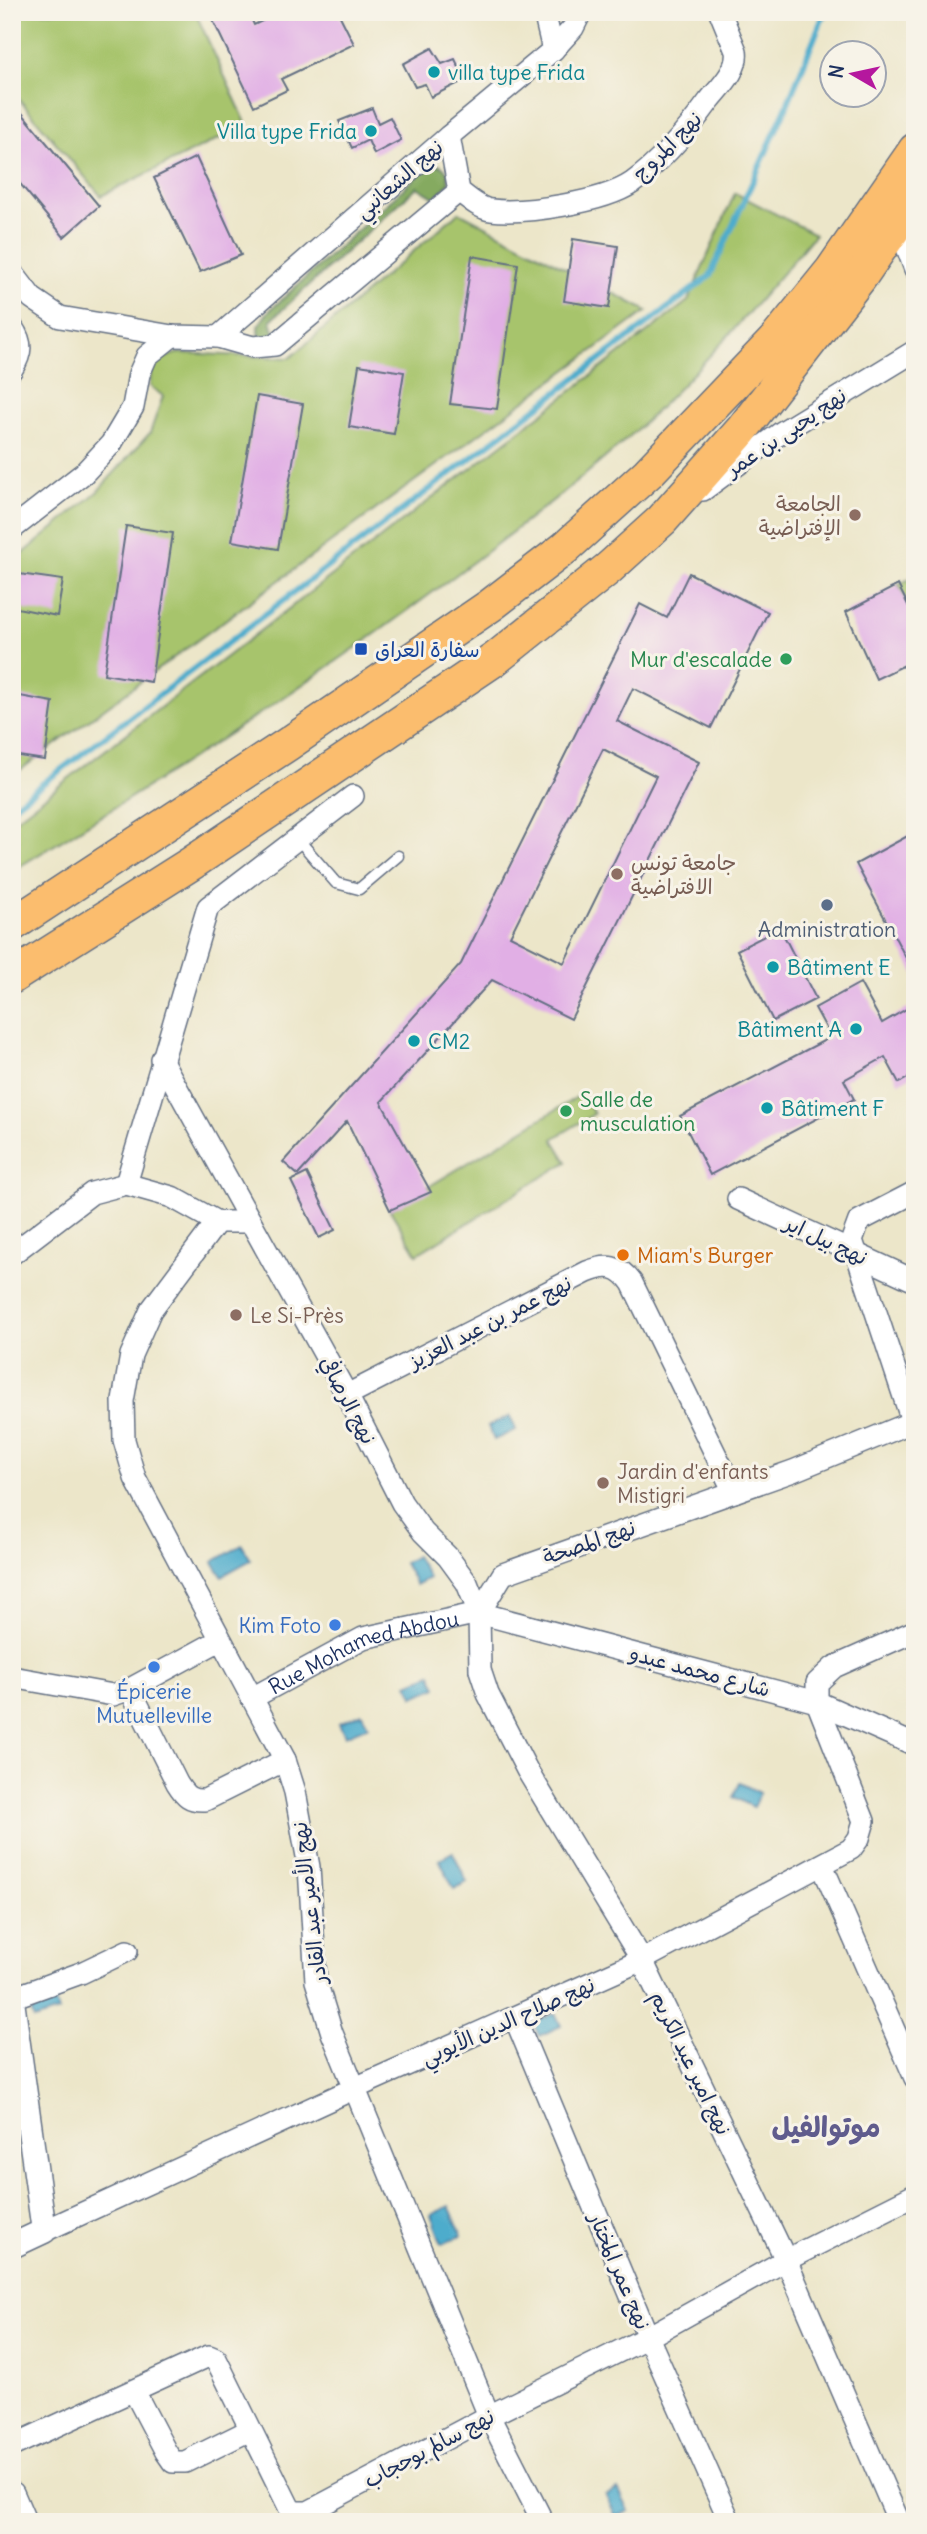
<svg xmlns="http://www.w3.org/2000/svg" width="927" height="2534" font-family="Delius,'Playpen Sans Arabic',sans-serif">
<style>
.green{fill:#a7c46c;stroke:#617a65;stroke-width:2}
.forest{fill:#85aa60;stroke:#506c5f;stroke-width:2}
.water{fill:#4daccc;stroke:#346e95;stroke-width:2}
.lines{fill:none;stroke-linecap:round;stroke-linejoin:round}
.stream{stroke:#4daccc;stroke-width:6}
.building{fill:#e1afe5;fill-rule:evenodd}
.service-casing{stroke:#646f83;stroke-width:13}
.minor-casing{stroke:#646f83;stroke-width:24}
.tertiary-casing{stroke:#646f83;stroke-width:27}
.trunk-casing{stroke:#646f83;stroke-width:36}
.service{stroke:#fff;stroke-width:10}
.minor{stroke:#fff;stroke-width:21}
.tertiary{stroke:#fff;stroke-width:24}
.trunk{stroke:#fbbd6e;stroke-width:33}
.culture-dot{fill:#0f9aa8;stroke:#f7f3e8;stroke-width:2.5}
.education-dot{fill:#8d6e63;stroke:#f7f3e8;stroke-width:2.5}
.transit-dot{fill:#1a4fb4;stroke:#f7f3e8;stroke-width:2.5}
.leisure-dot{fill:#2e9e5b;stroke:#f7f3e8;stroke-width:2.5}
.service-dot{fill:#5c6f8a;stroke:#f7f3e8;stroke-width:2.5}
.food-dot{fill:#e8710a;stroke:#f7f3e8;stroke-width:2.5}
.shop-dot{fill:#3f7fe0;stroke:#f7f3e8;stroke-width:2.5}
.labels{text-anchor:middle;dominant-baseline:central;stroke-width:6;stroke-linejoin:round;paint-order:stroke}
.culture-label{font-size:21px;fill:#0d838f;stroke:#f7f3e8;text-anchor:start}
.street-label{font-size:21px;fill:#1b2f5e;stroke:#f7f3e8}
.education-label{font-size:21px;fill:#785e54;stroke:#f7f3e8;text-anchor:start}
.transit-label{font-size:21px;fill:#164399;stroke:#f7f3e8;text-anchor:start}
.leisure-label{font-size:21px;fill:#27864d;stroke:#f7f3e8;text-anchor:end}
.service-label{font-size:21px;fill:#4e5e75;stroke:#f7f3e8}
.food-label{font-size:21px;fill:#c56008;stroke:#f7f3e8;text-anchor:start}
.shop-label{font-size:21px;fill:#366cbe;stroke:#f7f3e8;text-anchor:end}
.district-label{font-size:28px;font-weight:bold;fill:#605c8d;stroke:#f7f3e8}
</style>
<rect width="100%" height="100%" fill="#f7f3e8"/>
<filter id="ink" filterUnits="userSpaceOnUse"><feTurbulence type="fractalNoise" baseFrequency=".0143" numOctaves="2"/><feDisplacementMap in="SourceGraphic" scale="14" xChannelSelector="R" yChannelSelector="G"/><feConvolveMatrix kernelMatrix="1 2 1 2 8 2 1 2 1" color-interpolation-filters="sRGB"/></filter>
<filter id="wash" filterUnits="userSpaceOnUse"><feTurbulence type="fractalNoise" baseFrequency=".00686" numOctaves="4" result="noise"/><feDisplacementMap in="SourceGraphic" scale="28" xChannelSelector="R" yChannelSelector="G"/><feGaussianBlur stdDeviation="1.57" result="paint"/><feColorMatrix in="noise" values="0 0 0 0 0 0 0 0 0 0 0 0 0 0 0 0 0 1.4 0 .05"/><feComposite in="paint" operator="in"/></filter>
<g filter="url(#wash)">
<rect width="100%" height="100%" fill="#ece6c9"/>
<g class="green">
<polygon points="12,12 195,12 247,125 101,196 12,91"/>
<path d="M735 193 815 234C762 299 706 363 645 422 592 472 531 518 473 562 326 674 170 775 12 871V822L688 301Z"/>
<path d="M459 212 647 311 12 776V563L97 492 150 433 163 396 150 386C150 364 157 359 178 353L290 358Z"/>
<polygon points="915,576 915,619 898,585"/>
<polygon points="582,1094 594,1114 553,1139 567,1162 417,1254 390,1210"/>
</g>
<polygon class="forest" points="440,165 448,172 449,183 435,198 417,187 271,320 276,338 263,339 258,333 258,326 268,312 425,169"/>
<g class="water">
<polygon points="510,1416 516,1430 494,1440 488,1426"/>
<polygon points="242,1545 251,1560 222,1576 213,1562"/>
<polygon points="416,1556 429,1578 416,1585 404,1563"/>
<polygon points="431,1674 437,1687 414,1697 408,1684"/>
<polygon points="362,1713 368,1726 345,1736 339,1723"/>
<polygon points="740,1783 760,1793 753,1807 733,1797"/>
<polygon points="453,1852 467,1882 454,1889 439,1859"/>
<polygon points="55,2002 58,2012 34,2020 31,2010"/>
<polygon points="555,2013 561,2026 539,2036 533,2023"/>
<polygon points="449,2206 462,2235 442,2244 431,2215"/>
<polygon points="618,2489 629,2511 616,2517 606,2495"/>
</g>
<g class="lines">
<polyline class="stream" points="12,807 710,276 785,110 825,12"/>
</g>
<g id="blocks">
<g class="building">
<polygon points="209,12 248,12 254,25 281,12 338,12 354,44 281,79 287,90 254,106"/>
<polygon points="432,48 442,64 455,59 465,80 431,97 425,84 415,87 403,64"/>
<polygon points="12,101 99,206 64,237 12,174"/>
<polygon points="372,108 378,123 390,117 401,140 374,154 368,140 352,148 339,121"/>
<polygon points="196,157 241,255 200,272 154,178"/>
<polygon points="573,239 618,246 609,308 564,301"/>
<polygon points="472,256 518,264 497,409 450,404"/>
<polygon points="359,365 404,372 394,434 349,427"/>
<polygon points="257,396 303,404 278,549 232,541"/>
<polygon points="126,526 173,533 151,682 104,674"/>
<polygon points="12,573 63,580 57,616 12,607"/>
<path d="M689 573 768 612 711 728 633 688 617 721 699 762 571 1019 492 980 381 1102 431 1192 390 1210 347 1121 298 1175 283 1162 461 964 640 604 667 618ZM603 749 656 776 564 963 510 936Z"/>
<polygon points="898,585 915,619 915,660 876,679 846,612"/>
<polygon points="20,696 53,702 45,760 12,755"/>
<polygon points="915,832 915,975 856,864"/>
<polygon points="780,928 816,999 773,1021 737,950"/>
<polygon points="860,983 882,1023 915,1004 915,1074 899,1083 885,1057 844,1080 854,1099 710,1175 680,1116 831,1037 815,1008"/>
<polygon points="307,1173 335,1230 319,1238 291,1181"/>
</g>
</g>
</g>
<g filter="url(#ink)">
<use href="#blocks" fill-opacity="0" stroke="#646f83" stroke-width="2"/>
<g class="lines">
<g class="service-casing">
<polyline id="service" points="297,838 336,883 359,889 398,856"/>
</g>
<g class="minor-casing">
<g id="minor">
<polyline points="553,50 573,28 581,12"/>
<path d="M449 136 459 191C468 198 480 209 491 210 525 214 604 202 632 183 661 162 688 130 709 101 720 87 739 70 736 51L720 12"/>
<polyline points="903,237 915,269"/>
<polyline points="12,272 32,298 60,317 172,336 218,337 253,347 275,345 459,191"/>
<path d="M12 327C23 343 22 353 12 369"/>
<polyline points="218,337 449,136 553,50 544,12"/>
<polyline points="703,490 782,432 915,351"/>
<polyline points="12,529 84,473 111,444 133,407 139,374 147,356 172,336"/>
<polyline points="161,1059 251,1222"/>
<polyline points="126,1184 172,1197 217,1222 251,1222 347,1395 402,1503 423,1532 448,1557 467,1583 479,1613 480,1670 488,1694 527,1770 642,1960 786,2260 899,2522"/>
<polyline points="126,1184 208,907 353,796"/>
<polyline points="915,1192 859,1221 852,1240 915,1430"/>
<polyline points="738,1199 915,1281"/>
<polyline points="217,1222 151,1310 131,1355 123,1401 124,1440 135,1478 285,1760 295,1792 309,1867 316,1981 332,2033 489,2416 543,2522"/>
<polyline points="12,1254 92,1193 126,1184"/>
<path d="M347 1395 587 1272C607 1264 619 1265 632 1283L734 1492"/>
<polyline points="479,1613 503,1574 793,1471 915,1421"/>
<polyline points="12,1677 113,1695 130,1689 220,1640"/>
<path d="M130 1689 177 1783C185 1796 190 1801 205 1800L285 1760"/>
<path id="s1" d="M252 1698 363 1638 479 1613 817 1702 915 1745"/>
<polyline points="822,1865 915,2078"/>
<polyline points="12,1998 81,1973 127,1951"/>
<polyline points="515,2018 648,2337 730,2522"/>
<polyline points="44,2231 353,2089 642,1960 851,1849 859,1838 864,1821 817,1702 817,1683 834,1667 915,1631"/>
<polyline points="134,2391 166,2452 173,2462 185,2462 250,2430"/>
<polyline points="12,2446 204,2358 209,2356 216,2359 289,2507 294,2512 308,2512 489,2416 648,2337 786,2260 915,2195"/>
</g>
</g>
<g class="tertiary-casing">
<g id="tertiary">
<polyline points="12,2001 44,2231 12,2246"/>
<polyline points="12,2494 24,2522"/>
</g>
</g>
<g class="trunk-casing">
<g id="trunk">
<polyline points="12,925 288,744 491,605 565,548 648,473 776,339 832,270 915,150"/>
<polyline points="12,977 192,863 495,659 609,568 662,520 741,431 859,279 915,198"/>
</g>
</g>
<use href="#service" class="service"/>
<use href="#minor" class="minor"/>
<use href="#tertiary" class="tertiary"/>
<use href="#trunk" class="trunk"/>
</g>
</g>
<g class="culture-dot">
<circle cx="434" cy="72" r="7"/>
<circle cx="371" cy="131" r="7"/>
<circle cx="773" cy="967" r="7"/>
<circle cx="856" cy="1029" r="7"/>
<circle cx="414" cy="1041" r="7"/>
<circle cx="767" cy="1108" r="7"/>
</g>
<g class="education-dot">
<circle cx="855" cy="515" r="7"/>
<circle cx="617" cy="874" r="7"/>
<circle cx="236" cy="1315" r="7"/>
<circle cx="603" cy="1483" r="7"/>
</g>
<rect class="transit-dot" x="354" y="642" width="14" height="14" rx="3.5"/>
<g class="leisure-dot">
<circle cx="786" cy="659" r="7"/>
<circle cx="566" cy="1111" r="7"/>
</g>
<circle class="service-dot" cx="827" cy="905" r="7"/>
<circle class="food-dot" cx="623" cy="1255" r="7"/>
<g class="shop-dot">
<circle cx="335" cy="1625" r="7"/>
<circle cx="154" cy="1667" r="7"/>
</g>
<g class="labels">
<g class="culture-label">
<text x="448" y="72">villa type Frida</text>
<text x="357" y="131" text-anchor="end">Villa type Frida</text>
<text x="787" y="967">Bâtiment E</text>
<text x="842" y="1029" text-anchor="end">Bâtiment A</text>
<text x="428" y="1041">CM2</text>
<text x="781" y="1108">Bâtiment F</text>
</g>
<g class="street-label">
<text transform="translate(667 146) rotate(-45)">نهج المروج</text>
<text transform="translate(399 179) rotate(-41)">نهج الشعانبي</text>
<text transform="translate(786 432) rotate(-34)">نهج يحيى بن عمر</text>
<text transform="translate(826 1240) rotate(25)">نهج بيل اير</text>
<text transform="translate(490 1322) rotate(-27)">نهج عمر بن عبد العزيز</text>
<text transform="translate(348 1400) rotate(62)">نهج الرصافي</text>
<text transform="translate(589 1542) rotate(-19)">نهج المصحة</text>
<text stroke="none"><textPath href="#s1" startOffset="122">Rue Mohamed Abdou</textPath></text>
<text transform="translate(700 1671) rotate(15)">شارع محمد عبدو</text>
<text transform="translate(309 1903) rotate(-97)">نهج الأمير عبد القادر</text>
<text transform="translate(508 2021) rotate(-24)">نهج صلاح الدين الأيوبي</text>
<text transform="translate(691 2063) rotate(64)">نهج امير عبد الكريم</text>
<text transform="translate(620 2271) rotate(67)">نهج عمر المختار</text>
<text transform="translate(429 2448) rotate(-28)">نهج سالم بوحجاب</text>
</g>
<g class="education-label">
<text x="841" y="503" text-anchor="end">الجامعة<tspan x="841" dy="24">الإفتراضية</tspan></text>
<text x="631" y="862">جامعة تونس<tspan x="631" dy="24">الافتراضية</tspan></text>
<text x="250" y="1315">Le Si-Près</text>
<text x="617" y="1471">Jardin d'enfants<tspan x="617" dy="24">Mistigri</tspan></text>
</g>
<g class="transit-label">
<text x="375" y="649">سفارة العراق</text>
</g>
<g class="leisure-label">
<text x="772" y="659">Mur d'escalade</text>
<text x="580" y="1099" text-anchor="start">Salle de<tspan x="580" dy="24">musculation</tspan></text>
</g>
<g class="service-label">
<text x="827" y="929">Administration</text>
</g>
<g class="food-label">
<text x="637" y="1255">Miam's Burger</text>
</g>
<g class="shop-label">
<text x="321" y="1625">Kim Foto</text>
<text x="154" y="1691" text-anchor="middle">Épicerie<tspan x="154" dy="24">Mutuelleville</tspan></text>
</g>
<g class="district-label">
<text x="826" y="2127">موتوالفيل</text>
</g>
</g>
<rect width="927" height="2534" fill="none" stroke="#f7f3e8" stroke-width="42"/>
<g transform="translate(853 74) rotate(279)"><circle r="33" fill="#f7f3e8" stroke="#9fa5b1" stroke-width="2"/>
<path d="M0-5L12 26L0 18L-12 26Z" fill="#b5179e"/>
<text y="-10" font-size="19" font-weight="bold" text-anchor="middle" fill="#1b2f5e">N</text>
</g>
</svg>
